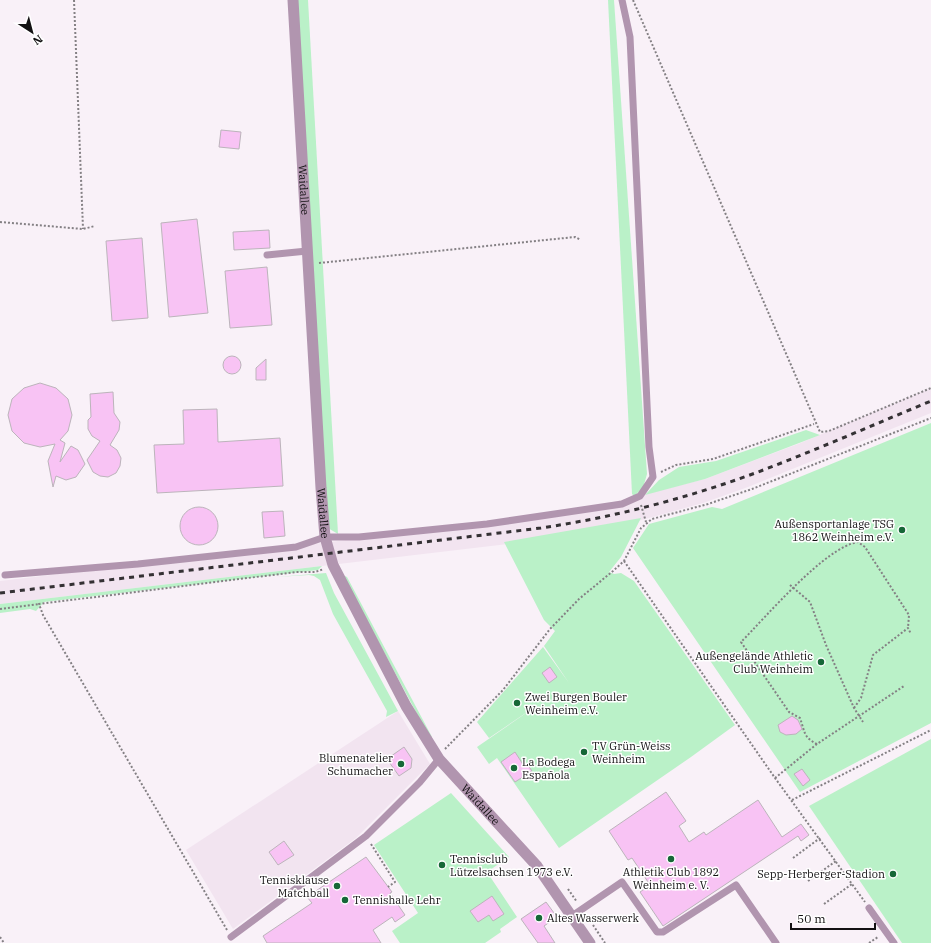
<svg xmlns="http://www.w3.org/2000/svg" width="931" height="943" font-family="'IBM Plex Serif',serif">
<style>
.built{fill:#f2e4f0}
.green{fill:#baf1c8}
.building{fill:#f8c3f4;stroke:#bcb4bb}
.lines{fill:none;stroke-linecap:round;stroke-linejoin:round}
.path{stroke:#848084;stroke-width:2;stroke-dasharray:2 2;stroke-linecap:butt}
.service{stroke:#b195af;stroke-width:7}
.minor{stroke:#b195af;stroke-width:11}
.rail{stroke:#343134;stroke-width:3;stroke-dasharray:5 5;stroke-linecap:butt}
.poi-dot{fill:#166737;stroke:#fff;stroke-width:1.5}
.labels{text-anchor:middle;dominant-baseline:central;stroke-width:3;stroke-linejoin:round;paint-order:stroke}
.street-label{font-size:11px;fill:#131113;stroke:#fff}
.poi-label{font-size:11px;fill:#131113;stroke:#fff;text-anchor:start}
</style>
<rect width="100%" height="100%" fill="#f9f1f8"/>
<g class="built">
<polygon points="931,388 931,413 748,487 703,503 638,521 525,542 0,604 0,581 532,518 586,509 705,479 798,444"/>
<polygon points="398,711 430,764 356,838 233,929 186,850"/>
</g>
<g class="green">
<polygon points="297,0 308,0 338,534 328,528"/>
<polygon points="608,0 614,0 647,474 643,488 634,496 632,494"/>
<polygon points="931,423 931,723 800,792 633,548 649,524 712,507 722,509"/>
<polygon points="806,430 820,435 705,479 645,495 659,480 679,467 716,461"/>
<polygon points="641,518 621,557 609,572 614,574 621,573 634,581 735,725 691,757 559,848 497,758 489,764 477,747 545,700 489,738 477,722 543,647 569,683 544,646 555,631 544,620 504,542"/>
<polygon points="322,566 318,570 44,602 36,611 30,609 0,613 0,604"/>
<polygon points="326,573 334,593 398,711 386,717 387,711 333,614 320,580 314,576 309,575 276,577"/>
<polygon points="345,576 347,577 432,737 429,736 344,578"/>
<polygon points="931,739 931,943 902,943 809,806"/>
<polygon points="451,793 509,857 487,872 517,917 500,929 501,932 485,943 400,943 392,931 418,913 374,845"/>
</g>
<g class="building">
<polygon points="221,130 241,132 239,149 219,147"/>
<polygon points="197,219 208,313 169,317 161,223"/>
<polygon points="269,230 270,248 234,250 233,232"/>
<polygon points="142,238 148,318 112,321 106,241"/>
<polygon points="267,267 272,325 230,328 225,271"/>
<circle cx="232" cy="365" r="9"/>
<polygon points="266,359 266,380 256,380 256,368"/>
<polygon points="40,383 56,388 68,399 72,415 68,431 60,440 65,443 60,462 71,446 78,450 85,464 76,477 66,480 56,476 53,487 48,461 55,444 40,447 24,443 12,431 8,415 12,399 24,388"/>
<polygon points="113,392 114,413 120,422 119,430 110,445 117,450 121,458 120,466 116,473 108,477 100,476 93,472 87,460 100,441 92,436 88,429 88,420 91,417 90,394"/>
<polygon points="217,409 218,442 280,438 283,486 157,493 154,445 184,444 183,410"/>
<circle cx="199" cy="526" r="19"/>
<polygon points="283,511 285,536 264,538 262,512"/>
<polygon points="550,667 557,677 549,683 542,673"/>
<polygon points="792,716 798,720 802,729 796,734 786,735 780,732 778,725"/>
<polygon points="404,747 412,759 411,768 399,776 387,759"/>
<polygon points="515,752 524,766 527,764 532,771 515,782 501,762"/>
<polygon points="802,769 810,780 803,786 794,774"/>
<polygon points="666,792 686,821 679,826 689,842 704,832 706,835 758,800 782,837 801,824 809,835 801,841 798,836 663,926 640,892 650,885 632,858 628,860 609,831"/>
<polygon points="284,841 294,855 278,865 269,852"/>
<polygon points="366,857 392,892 390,893 405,915 395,922 392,917 373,930 381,943 267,943 263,936 312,903 307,897"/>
<polygon points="492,896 504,914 493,921 489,915 478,922 470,911"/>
<polygon points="546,902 557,917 544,926 555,943 538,943 521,919"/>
</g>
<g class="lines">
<g class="path">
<polyline points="74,0 83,229"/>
<polyline points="633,0 820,432 829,431 931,388"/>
<polyline points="0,222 83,229 95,226"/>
<polyline points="319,263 575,237 581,240"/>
<polyline points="661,472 676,465 713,459 814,424"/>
<polyline points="641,505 646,522"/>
<polyline points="624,561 775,778 865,902"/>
<polyline points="790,585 810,602 826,645 854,708 863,722"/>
<polyline points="0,609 39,604"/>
<polyline points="854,708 861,698 873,655 908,628 911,634"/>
<path d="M817 744C803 737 805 732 800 718L789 712 741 642C766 617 825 547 858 542L865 547 909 615 908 628"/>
<polyline points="445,749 503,690 550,629 579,599 613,571 624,561 641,528 652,519 708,504 752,489 931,418"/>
<polyline points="775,778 817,744 904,686"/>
<polyline points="792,800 931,730"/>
<polyline points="371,844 395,882 388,887"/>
<polyline points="793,858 820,838"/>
<polyline points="808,881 836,861"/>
<polyline points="568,889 577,902"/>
<polyline points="824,904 852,884"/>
<polyline points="593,925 605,943"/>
<polyline points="227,930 43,615 39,604 296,572 315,572 324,569"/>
<polyline points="0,937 4,943"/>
<polyline points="869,943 878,937"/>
</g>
<g class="service">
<polyline points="267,255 307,251"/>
<polyline points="5,575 138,564 296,547 325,537 359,537 487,524 622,504 640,496 653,477 649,447 630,37 622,0"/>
<polyline points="869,908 894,943"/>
<polyline points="572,916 622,882 657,932 663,932 736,885 776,943"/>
<polyline points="231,937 366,836 420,782 439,759"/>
</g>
<path class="minor" id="s1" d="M293 0 321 488 325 537 333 565 406 706 439 759 537 866 590 943"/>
<path class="rail" d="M0 593 541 528C615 517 688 498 758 472 816 450 873 425 931 401"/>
</g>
<g class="poi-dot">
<circle cx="902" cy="530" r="4"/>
<circle cx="821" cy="662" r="4"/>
<circle cx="517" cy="703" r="4"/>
<circle cx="584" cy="752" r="4"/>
<circle cx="401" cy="764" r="4"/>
<circle cx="514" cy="768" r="4"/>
<circle cx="671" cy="859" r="4"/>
<circle cx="442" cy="865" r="4"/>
<circle cx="893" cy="874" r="4"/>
<circle cx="337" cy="886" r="4"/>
<circle cx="345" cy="900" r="4"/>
<circle cx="539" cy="918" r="4"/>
</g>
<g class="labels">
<g class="street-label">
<text stroke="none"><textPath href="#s1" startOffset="190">Waidallee</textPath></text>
<text stroke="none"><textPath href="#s1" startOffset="514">Waidallee</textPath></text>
<text stroke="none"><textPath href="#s1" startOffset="850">Waidallee</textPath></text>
</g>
<g class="poi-label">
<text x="894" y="524" text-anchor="end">Außensportanlage TSG<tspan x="894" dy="13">1862 Weinheim e.V.</tspan></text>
<text x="813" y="656" text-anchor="end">Außengelände Athletic<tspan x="813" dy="13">Club Weinheim</tspan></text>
<text x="525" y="697">Zwei Burgen Bouler<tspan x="525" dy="13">Weinheim e.V.</tspan></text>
<text x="592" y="746">TV Grün-Weiss<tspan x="592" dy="13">Weinheim</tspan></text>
<text x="393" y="758" text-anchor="end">Blumenatelier<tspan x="393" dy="13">Schumacher</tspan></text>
<text x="522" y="762">La Bodega<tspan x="522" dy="13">Española</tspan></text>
<text x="450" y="859">Tennisclub<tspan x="450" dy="13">Lützelsachsen 1973 e.V.</tspan></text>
<text x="671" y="872" text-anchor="middle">Athletik Club 1892<tspan x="671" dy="13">Weinheim e. V.</tspan></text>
<text x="885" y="874" text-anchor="end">Sepp-Herberger-Stadion</text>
<text x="329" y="880" text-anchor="end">Tennisklause<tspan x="329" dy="13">Matchball</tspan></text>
<text x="353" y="900">Tennishalle Lehr</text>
<text x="547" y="918">Altes Wasserwerk</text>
</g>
</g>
<g transform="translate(32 32) rotate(144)" stroke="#ffffff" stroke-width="3" paint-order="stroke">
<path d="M0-3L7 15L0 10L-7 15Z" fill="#131113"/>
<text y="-6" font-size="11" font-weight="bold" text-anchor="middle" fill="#131113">N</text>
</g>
<path d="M791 923v6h84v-6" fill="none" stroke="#131113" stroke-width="2"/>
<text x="797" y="923" font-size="12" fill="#131113" stroke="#ffffff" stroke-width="3" paint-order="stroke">50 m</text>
</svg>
